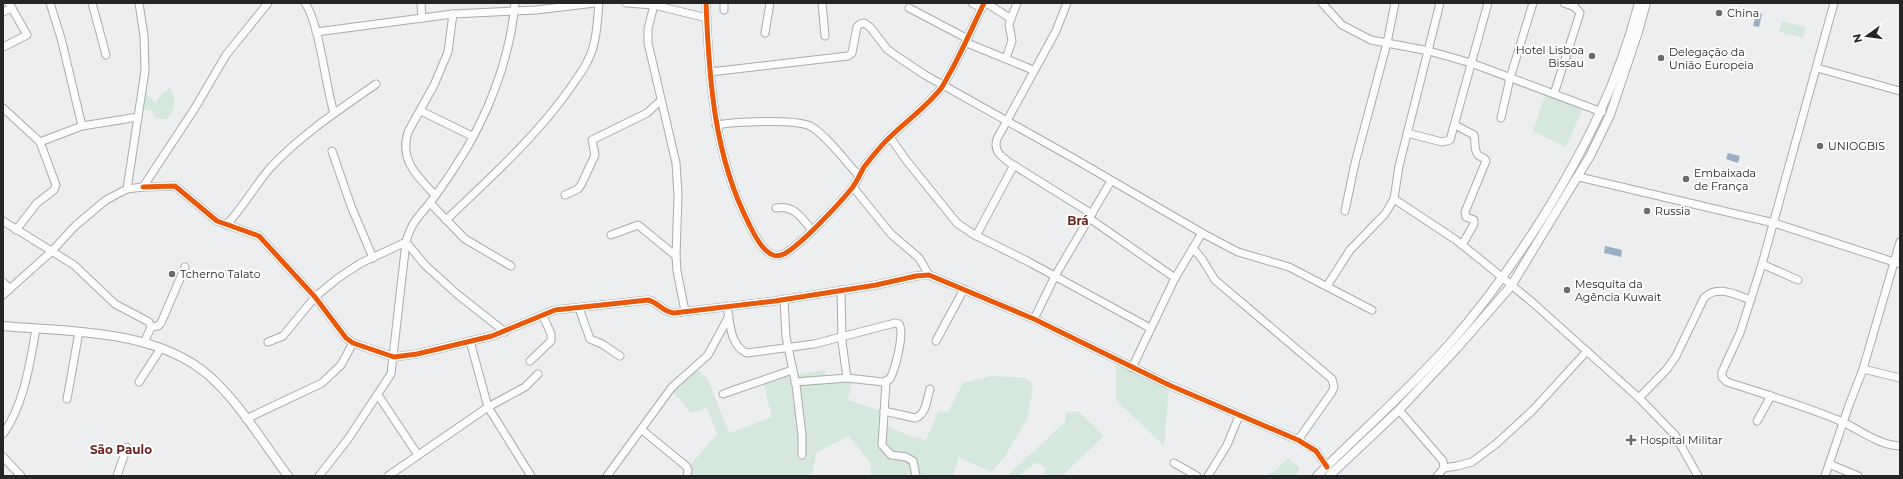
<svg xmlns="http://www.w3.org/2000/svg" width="1903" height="479" font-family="Montserrat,sans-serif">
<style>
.green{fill:#d6e7de}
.water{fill:#9caec3}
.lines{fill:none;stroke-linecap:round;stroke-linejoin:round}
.minor-casing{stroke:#aaabac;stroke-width:9}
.major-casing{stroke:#aaabac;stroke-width:10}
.minor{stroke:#fcfcfd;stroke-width:7}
.major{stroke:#fcfcfd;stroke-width:8}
.cycleway-casing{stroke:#fff;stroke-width:8}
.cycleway{stroke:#e8590c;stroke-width:5}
.poi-dot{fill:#6a6b6d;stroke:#fff;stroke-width:1.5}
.labels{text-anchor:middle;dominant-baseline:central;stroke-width:4;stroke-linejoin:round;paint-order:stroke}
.poi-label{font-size:11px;fill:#242526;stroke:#fff;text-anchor:start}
.neighbourhood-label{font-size:12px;font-weight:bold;fill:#6d2822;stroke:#fff}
</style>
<rect width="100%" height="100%" fill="#edeef0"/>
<g class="green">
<polygon points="1782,21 1806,27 1803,38 1779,32"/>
<path d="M170 88C177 99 176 109 167 119L156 118 153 115V111L144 109 141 99 145 92 155 103 160 96Z"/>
<polygon points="1545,95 1583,108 1566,147 1533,131"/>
<polygon points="1116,360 1169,385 1164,446 1116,400"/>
<polygon points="695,366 708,380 729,433 772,417 763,380 825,370 827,381 852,380 848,400 887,413 889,427 912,437 926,440 938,411 948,412 963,383 991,376 1026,378 1033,385 1028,417 1004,458 991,472 959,457 953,476 871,476 871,464 849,436 817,452 811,476 681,476 717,434 707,408 691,413 672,391"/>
<polygon points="1078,411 1104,436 1062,476 1043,476 1046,469 1037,462 1019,476 1007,476 1065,422 1066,413"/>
<polygon points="1288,458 1300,468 1295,476 1266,476 1276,470"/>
</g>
<g class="water">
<polygon points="1756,12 1762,14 1759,27 1753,26 1755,18 1753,15"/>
<polygon points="1728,153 1740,156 1738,163 1726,159"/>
<polygon points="1605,246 1622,250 1621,257 1604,253"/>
</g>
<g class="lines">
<g class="minor-casing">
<g id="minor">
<polyline points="50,3 61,38 82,126"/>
<polyline points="92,3 106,55"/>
<path d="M305 3C320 24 325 85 334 113"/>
<polyline points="421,3 422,18"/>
<polyline points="626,3 654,5 707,18"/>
<path d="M706 3C709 79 714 156 749 224 754 234 762 251 773 255 776 257 781 255 784 254 802 244 839 204 852 188 857 182 860 174 864 167 872 157 880 146 890 137 907 120 927 107 942 87 945 82 948 76 951 71 963 49 973 26 984 3"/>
<polyline points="724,3 724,10"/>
<polyline points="822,3 825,36"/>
<polyline points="972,3 982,8"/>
<polyline points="986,3 1010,18"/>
<path d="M1067 3 1056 31 997 139C993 151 1001 156 1010 163L1092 214"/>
<polyline points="1322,3 1342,25 1371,40 1429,51 1471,63 1602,112"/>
<path d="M1834 3 1762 264 1740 333 1722 372V377L1727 382C1764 394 1802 405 1838 420 1858 428 1877 445 1900 446"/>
<polyline points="654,5 648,29 648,43 676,163 678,195 676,256 677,271 685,311"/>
<polyline points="909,8 968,39"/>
<polyline points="3,12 12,8"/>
<polyline points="316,32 453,14 536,10 595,3"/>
<polyline points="765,33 770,3"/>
<polyline points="967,43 1033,70"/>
<polyline points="3,47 27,35 9,3"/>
<polyline points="1006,58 1012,41 1009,24 1017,3"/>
<polyline points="1817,68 1900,91"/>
<polyline points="710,72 848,56 852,53 857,27 860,24 864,23 870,27 887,49 895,55 925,75 1073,158 1202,233"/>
<polyline points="1554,94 1580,13 1575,7 1564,3"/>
<polyline points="3,108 40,142 82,126 138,117"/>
<polyline points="421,111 472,136"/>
<polyline points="1501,118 1510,78 1533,3"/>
<path d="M716 125C734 122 798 118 812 127 830 139 844 160 859 176"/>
<path d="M1455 125 1474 135C1476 142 1473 148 1478 155 1481 158 1484 156 1486 161L1465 212 1466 217 1474 220V224L1462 245"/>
<polyline points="1407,133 1442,142 1450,140 1488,3"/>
<polyline points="890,137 906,160 957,223 973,234 1029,262 1150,328"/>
<polyline points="332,151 351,206 373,258"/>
<polyline points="1579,177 1774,223 1900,264"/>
<path d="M143 187 175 186 217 221 259 236 315 297 346 338 353 343 394 357 417 354 492 336 555 310 648 300C658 302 662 312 674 313L775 301 876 285 916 276 929 275 1034 319 1169 385 1298 440 1316 451 1327 467"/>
<polyline points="853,187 891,234 919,258 929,275"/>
<polyline points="127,189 143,187 195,108 226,55 268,3"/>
<path d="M435 195C417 176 399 160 408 132L434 85 448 52 453 14"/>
<polyline points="565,195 578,189 581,185 595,155 592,140 647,113 660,101"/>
<polyline points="1394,199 1456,240 1481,260 1532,302 1639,398 1675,435 1698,476"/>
<polyline points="430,203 465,239 511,266"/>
<path d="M776 208C795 205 800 217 812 230"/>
<polyline points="1345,211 1355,163 1387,43 1395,3"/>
<polyline points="1089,218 1175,278"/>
<path d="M446 220C490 178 536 137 571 87 576 79 583 71 587 62 597 44 597 23 599 3"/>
<polyline points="3,221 74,265 115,304 149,322 151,327 144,343"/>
<path d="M226 225C243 208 255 185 271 167 302 134 339 110 376 84"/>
<polyline points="16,230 37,203 54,190 56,185 40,142"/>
<polyline points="611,235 638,225 676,256"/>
<polyline points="976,236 1014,165"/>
<polyline points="1193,248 1202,259 1215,280 1332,379 1334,387 1332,392 1298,440"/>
<polyline points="1762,264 1798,280"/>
<polyline points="3,282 10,289"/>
<polyline points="1327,286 1350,250 1385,214 1394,199 1399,166 1440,3"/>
<polyline points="3,295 52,251 75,226 106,200 127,189 145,71 144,36 139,3"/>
<polyline points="784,299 786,337 796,385 802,435 802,455"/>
<path d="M727 306C730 323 730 346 747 353L814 344 895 323 899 324C905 333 895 369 890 379L883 382 847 378"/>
<polyline points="579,308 590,339 602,344 620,356"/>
<polyline points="1034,319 1055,276 1111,181"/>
<polyline points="151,327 158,326 161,323 185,267"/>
<polyline points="470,341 488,407 531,476"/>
<polyline points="936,341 964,289"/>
<polyline points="268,342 283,336 315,297 338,278 361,263 406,242 425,265 457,294 505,332"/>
<polyline points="530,361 551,341 551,334 543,316"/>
<polyline points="1132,368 1175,278 1202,233 1238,252 1289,267 1372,310"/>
<polyline points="1863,369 1900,378"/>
<polyline points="139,382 161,348"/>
<polyline points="795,382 847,378 842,342 841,290"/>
<polyline points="886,382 882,445 891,455 906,457 913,461 916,476"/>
<polyline points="723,394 792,370"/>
<polyline points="378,395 418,455"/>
<path d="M1639 398 1667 369 1676 356 1704 298C1717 284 1736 295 1751 300"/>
<polyline points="67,399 79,332"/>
<polyline points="1399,410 1443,461 1444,468 1437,476"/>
<path d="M884 411 915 418C926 415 927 399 930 389"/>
<polyline points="246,419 322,383 341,365 353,343"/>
<polyline points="1757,421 1771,396"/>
<polyline points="642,430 686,466 688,470 687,476"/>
<path d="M3 434C24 405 30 363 36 329"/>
<polyline points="3,457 21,476"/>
<polyline points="1174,463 1197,476"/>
<polyline points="1829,464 1858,476"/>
<polyline points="1444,468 1457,466 1472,462 1496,444 1533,410 1587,351"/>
<polyline points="117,476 127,447"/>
<path d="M319 476 348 439 391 374 406 242C411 224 417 218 429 204 438 193 447 179 455 167 487 119 510 60 515 3"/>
<polyline points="388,476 488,407 525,387 538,374"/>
<polyline points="607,476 672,387 708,355 729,316"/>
<polyline points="1208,476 1227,445 1239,416"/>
<polyline points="1825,476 1848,408 1863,369 1900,242"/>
</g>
</g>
<g class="major-casing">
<g id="major">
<path d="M3 326C69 332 153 329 207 374 237 399 264 444 288 476"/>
<path d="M1317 476C1362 431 1410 389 1452 341 1486 302 1515 261 1543 217 1586 147 1618 83 1639 3"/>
<polyline points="1329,476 1399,410 1457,348 1511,286 1590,156 1610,115 1637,35 1646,3"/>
</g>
</g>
<use href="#minor" class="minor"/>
<use href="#major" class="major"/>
<g class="cycleway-casing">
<g id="cycleway">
<path d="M706 3C709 79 714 156 749 224 754 234 762 251 773 255 776 257 781 255 784 254 802 244 839 204 852 188 857 182 860 174 864 167 872 157 880 146 890 137 907 120 927 107 942 87 945 82 948 76 951 71 963 49 973 26 984 3"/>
<path d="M143 187 175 186 217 221 259 236 315 297 346 338 353 343 394 357 417 354 492 336 555 310 648 300C658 302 662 312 674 313L775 301 876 285 916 276 929 275 1034 319 1169 385 1298 440 1316 451 1327 467"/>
</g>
</g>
<use href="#cycleway" class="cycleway"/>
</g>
<g class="poi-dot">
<circle cx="1719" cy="13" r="4"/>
<circle cx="1592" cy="56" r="4"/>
<circle cx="1661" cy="58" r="4"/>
<circle cx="1820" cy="146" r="4"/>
<circle cx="1686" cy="179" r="4"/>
<circle cx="1647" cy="211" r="4"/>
<circle cx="172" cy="274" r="4"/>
<circle cx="1567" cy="290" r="4"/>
<path d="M1629 434h4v4h4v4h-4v4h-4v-4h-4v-4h4z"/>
</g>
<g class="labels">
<g class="poi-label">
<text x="1727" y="13">China</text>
<text x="1584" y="50" text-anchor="end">Hotel Lisboa<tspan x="1584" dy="13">Bissau</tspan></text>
<text x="1669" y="52">Delegação da<tspan x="1669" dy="13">União Europeia</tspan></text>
<text x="1828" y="146">UNIOGBIS</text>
<text x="1694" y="173">Embaixada<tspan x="1694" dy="13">de França</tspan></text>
<text x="1655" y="211">Russia</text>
<text x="180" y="274">Tcherno Talato</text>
<text x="1575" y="284">Mesquita da<tspan x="1575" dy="13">Agência Kuwait</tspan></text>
<text x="1640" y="440">Hospital Militar</text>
</g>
<g class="neighbourhood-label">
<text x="1078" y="220">Brá</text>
<text x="121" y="449">São Paulo</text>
</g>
</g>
<rect width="1903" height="479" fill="none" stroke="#242526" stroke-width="8"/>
<g transform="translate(1867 36) rotate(256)" stroke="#ffffff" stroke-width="3" paint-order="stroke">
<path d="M0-3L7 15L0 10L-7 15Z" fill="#242526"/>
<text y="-6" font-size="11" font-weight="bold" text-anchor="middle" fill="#242526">N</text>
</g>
</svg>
